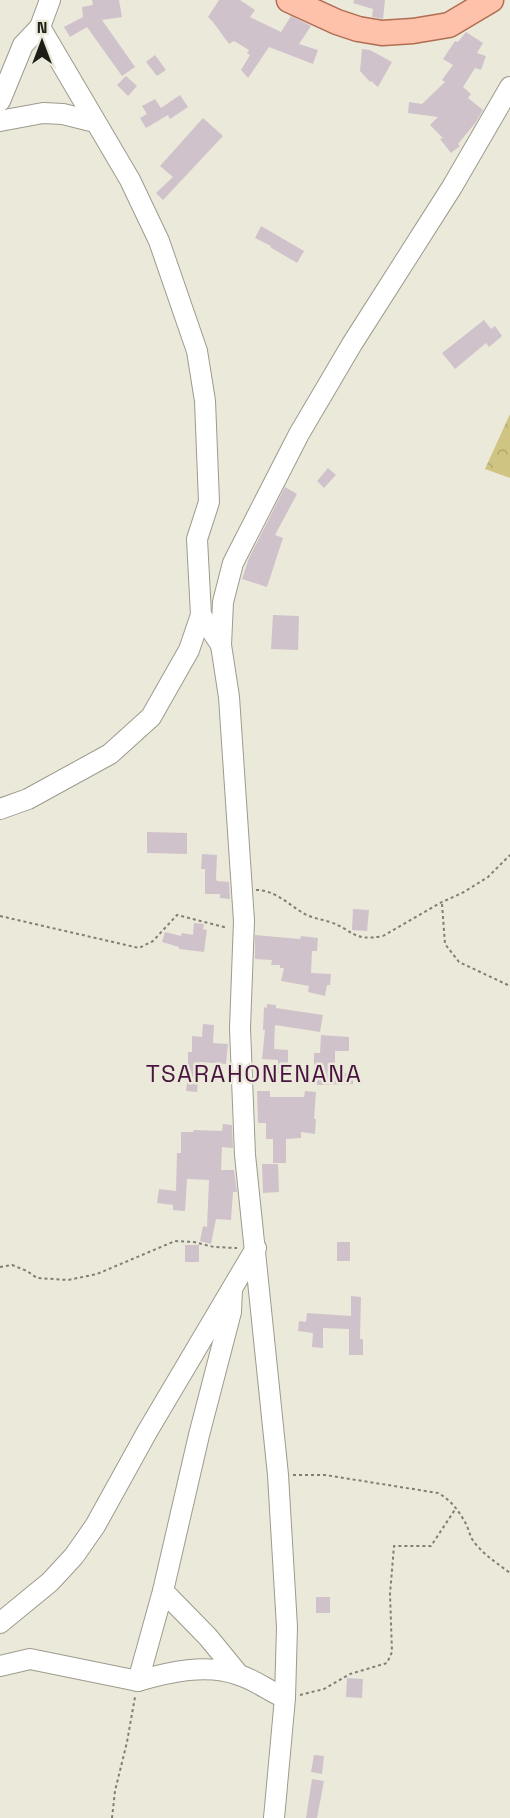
<svg xmlns="http://www.w3.org/2000/svg" width="510" height="1818" font-family="'Space Grotesk',sans-serif">
<style>
.forest{fill:url(#forest-crowns)}
.building{fill:#d0c2cb}
.lines{fill:none;stroke-linecap:round;stroke-linejoin:round}
.minor-casing{stroke:#9d9b8d;stroke-width:22}
.major-casing{stroke:#b06d52;stroke-width:27}
.path{stroke:#817f75;stroke-width:2;stroke-dasharray:3 3;stroke-linecap:butt}
.minor{stroke:#fff;stroke-width:20}
.major{stroke:#fec1aa;stroke-width:24}
.labels{text-anchor:middle;dominant-baseline:central;stroke-width:5;stroke-linejoin:round;paint-order:stroke}
.neighbourhood-label{font-size:24px;letter-spacing:1.5px;fill:#49133f;stroke:#ebe9da}
</style>
<defs>
<pattern id="forest-crowns" width="20" height="18" patternUnits="userSpaceOnUse" patternTransform="scale(1.5)"><rect width="20" height="18" fill="#cfc481"/><path d="M2 6a3 3 0 1 1 6 0M12 15a3 3 0 1 1 6 0" fill="none" stroke="#b1a86f"/></pattern>
</defs>
<rect width="100%" height="100%" fill="#ebe9da"/>
<polygon class="forest" points="510,414 510,478 485,469"/>
<g class="building">
<polygon points="92,0 119,0 122,17 102,20 135,67 122,76 87,27 70,37 64,27 83,17 82,7 93,5"/>
<polygon points="219,0 240,0 255,10 250,17 281,32 291,16 311,26 299,44 318,50 313,64 269,47 248,78 241,70 250,55 247,53 249,50 234,41 229,44 213,22 208,17"/>
<polygon points="354,0 385,0 383,19 372,17 373,9 353,3"/>
<polygon points="466,32 483,43 477,53 486,56 481,70 475,68 463,87 471,94 468,98 483,110 476,122 458,144 460,146 451,153 440,139 443,138 430,125 438,117 408,113 409,102 422,104 445,82 442,80 453,65 443,59 455,41 458,42"/>
<polygon points="362,49 370,50 392,62 378,87 371,81 370,82 360,71"/>
<polygon points="155,55 166,70 157,76 146,62"/>
<polygon points="126,76 137,86 128,96 117,85"/>
<polygon points="180,95 188,107 170,119 168,115 146,128 140,118 147,114 142,106 155,99 161,108"/>
<polygon points="203,118 223,136 163,200 156,193 173,177 160,166"/>
<polygon points="261,226 304,251 297,263 270,247 271,246 255,238"/>
<polygon points="484,320 491,329 495,326 502,336 489,347 486,343 455,369 442,353"/>
<polygon points="328,468 336,475 324,488 317,481"/>
<polygon points="285,487 297,494 275,535 283,538 267,587 242,579 249,558"/>
<polygon points="273,615 299,616 298,650 271,649"/>
<polygon points="147,832 187,833 187,854 147,853"/>
<polygon points="202,854 217,855 216,879 217,881 229,882 230,899 220,898 220,894 205,894 205,869 201,869"/>
<polygon points="353,909 369,910 367,931 352,930"/>
<polygon points="194,923 204,924 203,929 207,930 204,952 179,949 179,947 162,942 165,932 181,936 182,933 193,935"/>
<polygon points="255,935 300,939 301,936 318,938 317,951 312,951 311,973 331,974 330,985 327,985 325,996 308,992 309,986 281,981 284,968 280,968 280,965 271,965 272,960 255,959"/>
<polygon points="267,1004 276,1005 276,1008 323,1015 320,1032 275,1025 274,1049 288,1050 288,1073 278,1073 278,1060 262,1059 265,1030 263,1030 264,1007 267,1008"/>
<polygon points="203,1024 214,1025 213,1043 228,1044 226,1064 200,1062 197,1092 186,1091 188,1076 188,1052 192,1052 192,1036 202,1037"/>
<polygon points="321,1035 349,1037 349,1051 335,1051 335,1073 353,1073 353,1084 317,1085 318,1065 314,1065 314,1053 320,1053"/>
<polygon points="257,1091 270,1091 270,1097 304,1097 305,1091 316,1092 314,1119 316,1119 315,1134 301,1132 301,1138 286,1139 286,1163 273,1163 273,1139 266,1139 266,1123 258,1123"/>
<polygon points="223,1124 232,1125 233,1148 222,1147 221,1170 234,1170 237,1192 233,1192 231,1220 216,1219 211,1244 200,1241 203,1226 207,1227 209,1180 187,1179 185,1211 173,1210 173,1205 157,1203 159,1189 176,1191 177,1153 181,1153 181,1132 193,1132 194,1130 222,1131"/>
<polygon points="262,1164 278,1164 279,1192 263,1193"/>
<rect x="337" y="1242" width="13" height="19"/>
<rect x="185" y="1245" width="14" height="17"/>
<polygon points="351,1296 361,1297 360,1339 363,1339 363,1355 349,1355 349,1329 323,1328 323,1348 312,1347 313,1333 298,1331 299,1321 306,1322 307,1313 351,1316"/>
<rect x="316" y="1597" width="14" height="16"/>
<polygon points="347,1678 363,1679 362,1698 346,1697"/>
<polygon points="314,1755 324,1756 322,1774 311,1772"/>
<polygon points="312,1779 324,1781 317,1818 306,1818"/>
</g>
<g class="lines">
<g class="minor-casing">
<g id="minor">
<polyline points="50,0 40,27 130,180 159,241 197,351 205,401 209,502 197,539 201,615 221,645"/>
<polyline points="0,101 23,45 40,27"/>
<polyline points="0,121 43,113 63,114 95,122"/>
<polyline points="0,809 28,799 110,754 151,717 189,650 201,615"/>
<polyline points="163,1591 208,1637 239,1675"/>
<polyline points="0,1623 50,1582 74,1556 95,1526 147,1432 256,1248"/>
<polyline points="0,1666 30,1659 138,1681 163,1591 199,1435 231,1312 232,1289"/>
<path d="M138 1681C169 1672 207 1663 239 1675 255 1680 269 1691 285 1698"/>
<polyline points="274,1818 285,1698 287,1627 278,1475 245,1155 240,1028 244,921 229,697 221,645 223,602 233,563 299,434 352,344 452,187 510,87"/>
</g>
</g>
<g class="major-casing">
<polyline id="major" points="289,0 337,22 358,29 382,33 413,31 449,25 491,0"/>
</g>
<g class="path">
<path d="M256 890C275 890 288 904 303 913 311 918 321 919 330 922 354 930 352 942 383 936L442 902 464 892 488 877 510 855"/>
<polyline points="442,904 445,944 459,962 510,986"/>
<polyline points="0,916 139,948 153,941 177,915 224,927 227,926"/>
<polyline points="0,1267 12,1265 27,1271 37,1278 68,1280 97,1274 175,1241 194,1242 214,1247 237,1248"/>
<path d="M293 1475H325L438 1493C451 1500 459 1511 466 1524 469 1530 470 1537 474 1542 484 1555 497 1563 510 1573"/>
<polyline points="300,1695 324,1689 350,1674 387,1663 392,1652 390,1594 394,1546 431,1546 456,1508"/>
<polyline points="112,1818 115,1791 127,1742 135,1697"/>
</g>
<use href="#minor" class="minor"/>
<use href="#major" class="major"/>
</g>
<g class="labels">
<g class="neighbourhood-label">
<text x="254" y="1073">TSARAHONENANA</text>
</g>
</g>
<g transform="translate(42 42)" stroke="#ebe9da" stroke-width="4.5" paint-order="stroke">
<path d="M0-4.5L10 22L0 15L-10 22Z" fill="#1e1d18"/>
<text y="-9" font-size="16" font-weight="bold" text-anchor="middle" fill="#1e1d18">N</text>
</g>
</svg>
